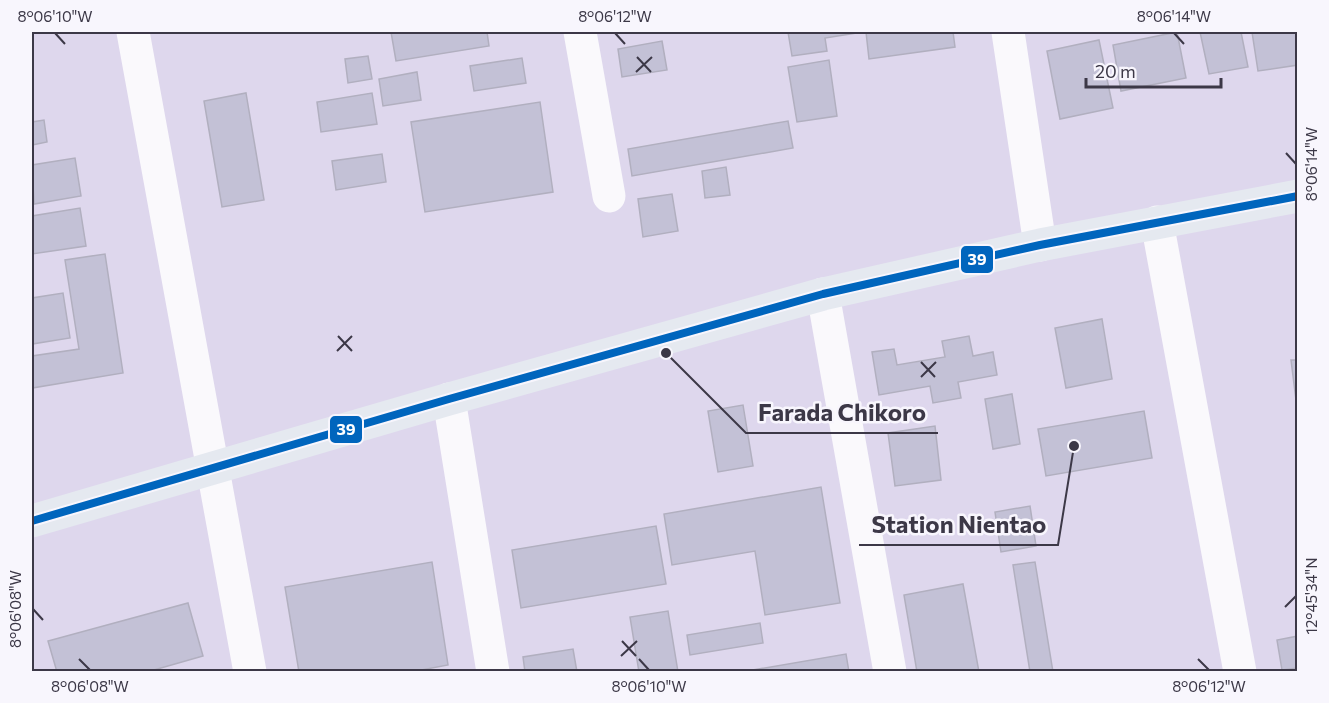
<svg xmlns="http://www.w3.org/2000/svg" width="1329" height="703" font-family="Commissioner,sans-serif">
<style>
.building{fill:#c3c1d6;stroke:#b1afbf;stroke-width:1.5}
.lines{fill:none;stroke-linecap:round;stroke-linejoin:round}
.street{stroke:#faf9fc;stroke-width:33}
.highway{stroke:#e5e9f0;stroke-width:33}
.bus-1-casing{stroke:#f8f6fd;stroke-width:12}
.bus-1{stroke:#0065bd;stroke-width:8}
.ticks{fill:none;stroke:#3c3847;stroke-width:2}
.leader{fill:none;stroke:#3c3847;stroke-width:2}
.callout-dot{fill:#3c3847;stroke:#f8f6fd;stroke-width:2}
.callout-label{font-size:24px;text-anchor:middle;font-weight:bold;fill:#3c3847;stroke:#f8f6fd;stroke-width:5;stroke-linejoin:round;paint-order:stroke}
.line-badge{stroke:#f8f6fd;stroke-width:2}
.badge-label{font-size:16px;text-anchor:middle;font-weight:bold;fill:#fff}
.neatline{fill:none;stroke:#3c3847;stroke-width:2}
.ticks-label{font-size:15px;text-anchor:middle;fill:#3c3847}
</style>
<rect width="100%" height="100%" fill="#ded7ed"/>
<g class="building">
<polygon points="391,32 487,32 489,46 396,61"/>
<polygon points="788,32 856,32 856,33 825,38 827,51 792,56"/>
<polygon points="866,32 953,32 955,47 869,59"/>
<polygon points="1177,32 1186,78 1121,91 1113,45"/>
<polygon points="1200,32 1241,32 1248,67 1209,74"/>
<polygon points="1252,32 1298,32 1298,65 1258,71"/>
<polygon points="1099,40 1113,108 1060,119 1047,51"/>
<polygon points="662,41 667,70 622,77 618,49"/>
<polygon points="368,56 372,79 348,83 345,59"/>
<polygon points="522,58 526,83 474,91 470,66"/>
<polygon points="829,60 837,116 797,122 788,67"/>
<polygon points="417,72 421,100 383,106 379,79"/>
<polygon points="246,93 264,200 222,207 204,101"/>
<polygon points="372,93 377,124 321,132 317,102"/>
<polygon points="540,102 553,192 425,212 411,122"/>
<polygon points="44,120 47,142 32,145 32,122"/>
<polygon points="788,121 793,148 632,176 628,149"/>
<polygon points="382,154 386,182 336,190 332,161"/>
<polygon points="75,158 81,196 34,204 32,165"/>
<polygon points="726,167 730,195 705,198 702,171"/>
<polygon points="672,194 678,231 643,237 638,199"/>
<polygon points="80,208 86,246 32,254 32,216"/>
<polygon points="105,254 123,373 32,388 32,356 79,349 65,260"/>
<polygon points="63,293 70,338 32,344 32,298"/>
<polygon points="1102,319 1112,379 1066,388 1055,328"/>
<polygon points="969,336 973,356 993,352 997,375 958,382 961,398 933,403 930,386 879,395 872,352 894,349 897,365 945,357 942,341"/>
<polygon points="1291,360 1298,360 1297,408"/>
<polygon points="1012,394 1020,444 993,449 985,399"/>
<polygon points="743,405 753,466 718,472 708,411"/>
<polygon points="1144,411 1152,458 1046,476 1038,429"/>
<polygon points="935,426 941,480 895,486 888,433"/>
<polygon points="821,487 840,603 765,615 755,551 672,565 664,514"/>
<polygon points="1030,506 1036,546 1001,552 995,512"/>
<polygon points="656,526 666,584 521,608 512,550"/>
<polygon points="432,562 448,665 411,672 299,672 285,587"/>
<polygon points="1035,562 1053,672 1030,672 1013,565"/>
<polygon points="963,584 979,672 917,672 904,595"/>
<polygon points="188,603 203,656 147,672 57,672 48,641"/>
<polygon points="668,611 678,672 639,672 630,617"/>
<polygon points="760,623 763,643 690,655 687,635"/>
<polygon points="1298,636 1298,668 1282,670 1277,640"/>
<polygon points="573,649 577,672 525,672 523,657"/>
<polygon points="846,654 849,672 741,672"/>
</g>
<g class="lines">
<g class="street">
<polyline points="133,32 250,672"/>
<polyline points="580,32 609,196"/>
<polyline points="1008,32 1040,245"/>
<polyline points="1157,222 1240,672"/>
<polyline points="823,294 890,672"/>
<polyline points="449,399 493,672"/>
</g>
<polyline class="highway" points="32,521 449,399 823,294 1040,245 1298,196"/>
<g class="bus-1-casing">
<polyline id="bus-1" points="32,521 449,399 823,294 1040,245 1298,196"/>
</g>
<use href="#bus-1" class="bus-1"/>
</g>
<path class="ticks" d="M55 33 65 44M615 33 625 44M1174 33 1184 44M637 57 651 72M636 72 652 57M1286 153 1296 164M338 336 352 351M337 351 352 336M921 362 935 377M921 377 936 362M1285 607 1296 596M33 609 43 620M622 641 636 656M621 656 637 641M79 659 90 670M639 659 649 670M1198 659 1209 670"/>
<path class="leader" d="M666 353L746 433H938M1074 446L1058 545H859"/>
<g class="callout-dot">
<circle cx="666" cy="353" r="6"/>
<circle cx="1074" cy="446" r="6"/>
</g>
<g class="callout-label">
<text x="842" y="421">Farada Chikoro</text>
<text x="959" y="533">Station Nientao</text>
</g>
<g class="line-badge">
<rect x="960" y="245" width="34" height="29" rx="6" fill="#0065bd"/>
<rect x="329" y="415" width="34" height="29" rx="6" fill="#0065bd"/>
</g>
<g class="badge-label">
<text x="977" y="265">39</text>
<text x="346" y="435">39</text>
</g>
<rect width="1329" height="703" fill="none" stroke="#f8f6fd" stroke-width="66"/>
<path d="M1086 78v9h135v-9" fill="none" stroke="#3c3847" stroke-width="3"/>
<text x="1095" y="78" font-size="18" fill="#3c3847" stroke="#f8f6fd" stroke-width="4.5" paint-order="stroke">20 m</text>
<rect x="33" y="33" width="1263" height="637" class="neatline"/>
<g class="ticks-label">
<text x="55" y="22">8°06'10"W</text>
<text x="615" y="22">8°06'12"W</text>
<text x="1174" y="22">8°06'14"W</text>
<text transform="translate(1312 164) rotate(-90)" y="5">8°06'14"W</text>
<text transform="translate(1312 596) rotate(-90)" y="5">12°45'34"N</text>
<text transform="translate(16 609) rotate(-90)" y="5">8°06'08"W</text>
<text x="90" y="692">8°06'08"W</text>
<text x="649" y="692">8°06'10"W</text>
<text x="1209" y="692">8°06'12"W</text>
</g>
</svg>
